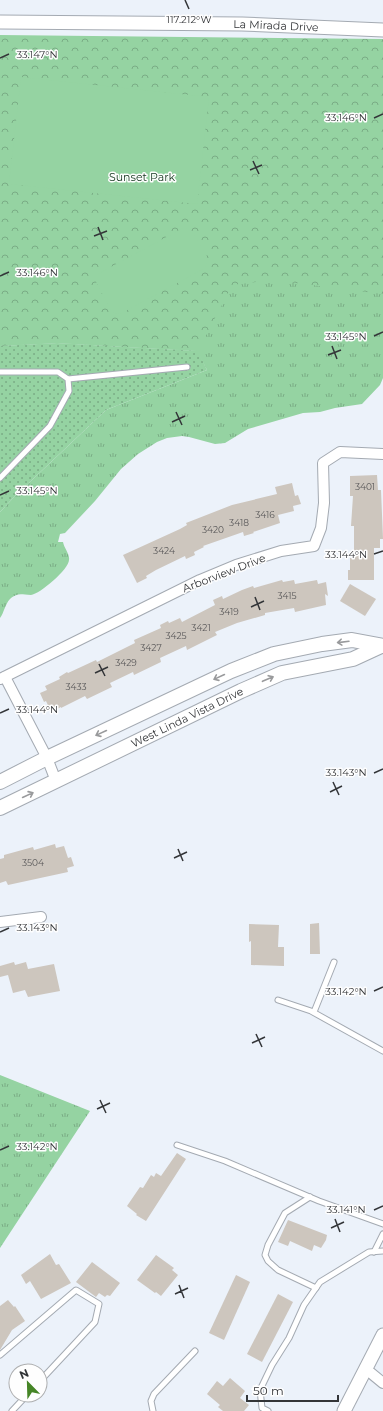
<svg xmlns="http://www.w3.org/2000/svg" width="383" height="1411" font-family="Montserrat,sans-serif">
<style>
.grass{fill:url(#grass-tufts)}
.park{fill:url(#park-crowns)}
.garden{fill:url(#garden-dots)}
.pitch{fill:#95d3a2}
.building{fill:#cdc6be}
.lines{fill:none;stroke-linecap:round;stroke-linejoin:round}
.service-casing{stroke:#a4aab2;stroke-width:7}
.minor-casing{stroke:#a4aab2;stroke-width:12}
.tertiary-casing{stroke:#a4aab2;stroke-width:15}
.secondary-casing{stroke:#a4aab2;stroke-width:16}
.service{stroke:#fff;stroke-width:5}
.minor{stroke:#fff;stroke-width:10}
.tertiary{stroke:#fff;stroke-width:13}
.secondary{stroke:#fff;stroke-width:14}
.oneway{stroke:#999a9c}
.ticks{fill:none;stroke:#333538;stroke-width:1.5}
.labels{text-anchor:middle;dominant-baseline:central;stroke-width:3;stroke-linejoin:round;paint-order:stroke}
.number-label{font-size:9px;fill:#5a595a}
.street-label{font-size:11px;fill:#333538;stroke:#fefefe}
.park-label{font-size:11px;fill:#12351c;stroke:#fefefe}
.ticks-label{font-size:10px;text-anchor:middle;fill:#333538;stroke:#fefefe;stroke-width:3;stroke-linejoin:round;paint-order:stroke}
</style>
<defs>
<pattern id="grass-tufts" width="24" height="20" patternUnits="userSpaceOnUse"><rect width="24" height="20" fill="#95d3a2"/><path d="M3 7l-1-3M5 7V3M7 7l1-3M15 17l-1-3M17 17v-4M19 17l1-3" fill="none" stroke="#7aac85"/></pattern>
<pattern id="park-crowns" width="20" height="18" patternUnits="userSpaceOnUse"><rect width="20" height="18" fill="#95d3a2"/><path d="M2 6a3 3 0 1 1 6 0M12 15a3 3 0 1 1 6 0" fill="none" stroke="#7aac85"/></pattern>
<pattern id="garden-dots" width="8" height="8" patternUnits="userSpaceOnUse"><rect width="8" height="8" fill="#95d3a2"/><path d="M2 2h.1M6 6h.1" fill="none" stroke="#7aac85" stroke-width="1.8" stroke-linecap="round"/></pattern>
</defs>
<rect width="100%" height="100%" fill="#ecf2fa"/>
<g class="grass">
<path d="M383 266V378L380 385 362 404 335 408 320 412 303 413 279 420 248 429 225 443 215 444 189 437 182 436 167 438 157 442 138 454 121 469 95 501 65 533 60 534 58 542H63C64 548 70 554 69 560 69 569 40 594 31 595 21 595 19 592 10 599 5 604 4 613 0 618V512L15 496 106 410 207 370 197 351 57 343 0 346 210 279Z"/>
<polygon points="0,1075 90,1111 0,1248"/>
</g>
<polygon class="park" points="0,35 383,39 383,294 272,280 232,285 198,351 57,343 0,346"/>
<polygon class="garden" points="57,343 198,351 207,370 106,410 15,496 0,512 0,346"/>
<g class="pitch">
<polygon points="21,77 209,97 197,204 9,184"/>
<polygon points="185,227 192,231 207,256 207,263 205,268 122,313 117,314 112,312 96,282 96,275"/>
</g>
<g class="building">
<polygon points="377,475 378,490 381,490 383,539 380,539 380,548 374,548 374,580 348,580 348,570 350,570 350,558 354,558 354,526 351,526 353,496 350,496 350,476"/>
<polygon points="292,483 295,496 298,495 301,504 293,506 294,511 278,515 280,523 253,532 254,533 244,536 243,532 203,546 204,547 194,552 195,555 186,559 185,556 156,570 146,576 147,578 137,583 123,555 180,529 187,525 186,523 232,505 277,494 275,487"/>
<polygon points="282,580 283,582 294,580 295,584 317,580 318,584 326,582 328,596 325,594 326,605 295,612 294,608 265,613 265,615 237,623 215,632 217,635 187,650 186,646 160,658 161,662 134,675 133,672 110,683 112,687 87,699 85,696 61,708 61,707 51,712 46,701 44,702 40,693 47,690 45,686 60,679 59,677 67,672 68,673 96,660 97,662 135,643 134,640 161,628 160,625 168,621 169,623 180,618 182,622 215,605 213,600 222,596 223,599 242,590 253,586 254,588"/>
<polygon points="350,584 376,599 365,616 340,601"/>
<polygon points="55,844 56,848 64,846 68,858 71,857 74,866 67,868 68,872 8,885 6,881 0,883 0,859 4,858 4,855 33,847 34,850"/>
<polygon points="319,923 320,954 310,954 310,924"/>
<polygon points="249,924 279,925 278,947 284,947 284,966 251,965 251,941 249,942"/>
<polygon points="14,962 15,965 26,962 28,969 54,964 60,991 28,997 25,990 13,993 8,975 0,977 0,966"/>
<polygon points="177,1153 186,1159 146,1221 136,1215 137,1214 127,1206 140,1187 143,1188 151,1175 154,1177 156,1173 161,1176"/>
<polygon points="288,1220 327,1235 326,1240 321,1248 314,1245 312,1251 290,1241 288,1246 278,1242"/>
<polygon points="50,1254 56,1265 59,1264 71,1283 41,1299 30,1281 26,1284 21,1275"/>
<polygon points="156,1255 174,1268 172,1270 178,1275 161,1296 156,1292 155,1293 137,1280"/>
<polygon points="92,1262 120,1283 110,1296 107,1295 105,1297 99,1293 96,1297 76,1282"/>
<polygon points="236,1275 250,1282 224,1340 209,1333"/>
<polygon points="278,1294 293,1302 262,1362 247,1354"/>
<polygon points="8,1300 14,1307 15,1306 25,1321 12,1330 0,1350 0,1306"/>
<polygon points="230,1378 245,1391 240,1398 249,1405 244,1411 223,1411 218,1407 220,1405 207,1394 217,1381 223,1386"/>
</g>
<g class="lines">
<g class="service-casing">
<g id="service">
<polyline points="0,372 58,372 68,379 69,391 50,426 0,478"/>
<polyline points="68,379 187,367"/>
<polyline points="278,1000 311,1011 383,1051"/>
<polyline points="314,1012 334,962"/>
<polyline points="177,1145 225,1161 319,1201 383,1224"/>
<polyline points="310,1197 285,1213 268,1245 265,1255 268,1261 278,1270 316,1288"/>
<polyline points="374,1252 383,1234"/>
<polyline points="0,1355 76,1290 99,1304 95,1322 40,1381"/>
<polyline points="12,1411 27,1395"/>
<polyline points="153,1411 151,1401 154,1394 195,1351"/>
<polyline points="268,1411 262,1408 260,1390 272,1365 289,1338 304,1305 320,1282 369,1252 383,1251"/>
</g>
</g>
<g class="minor-casing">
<g id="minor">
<polyline points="5,677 47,758 56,781"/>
<polyline points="0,679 200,580 236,565 281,551 314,546 321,528 324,503 323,463 340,452 383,454"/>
<polyline points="0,922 41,917"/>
<polyline points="366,1369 383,1383"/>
</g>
</g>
<g class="tertiary-casing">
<g id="tertiary">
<path id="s1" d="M0 22 242 24 383 30"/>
<polyline points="344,1411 383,1335"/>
</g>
</g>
<g class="secondary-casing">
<g id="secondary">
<polyline points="0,782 47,758 231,671 274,654 322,644 352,640 383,646"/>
<path id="s2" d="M0 808 241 691 282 673 353 659 381 646"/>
</g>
</g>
<use href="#service" class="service"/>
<use href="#minor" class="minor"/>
<use href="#tertiary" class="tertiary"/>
<use href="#secondary" class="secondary"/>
</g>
<defs><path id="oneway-shaft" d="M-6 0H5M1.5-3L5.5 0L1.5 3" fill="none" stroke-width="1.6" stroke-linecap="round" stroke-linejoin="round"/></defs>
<g class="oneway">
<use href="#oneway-shaft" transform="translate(343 642) rotate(173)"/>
<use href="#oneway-shaft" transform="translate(219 677) rotate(155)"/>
<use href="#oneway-shaft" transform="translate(268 679) rotate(-23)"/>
<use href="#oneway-shaft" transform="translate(101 733) rotate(155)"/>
<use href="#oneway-shaft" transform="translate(28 795) rotate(-25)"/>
</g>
<path class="ticks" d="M185 0 189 9M0 58 9 54M374 118 383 114M253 161 259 174M250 170 262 165M98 227 103 240M94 236 107 231M0 276 9 272M374 336 383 332M332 346 337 359M328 355 341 350M176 412 182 425M172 422 185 416M0 495 9 491M374 554 383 551M255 597 260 610M251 607 264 601M99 664 105 676M95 673 108 667M0 713 9 709M374 773 383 769M333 782 339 795M330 792 342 786M178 849 183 861M174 858 187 852M0 932 9 928M374 991 383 987M256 1034 262 1047M252 1043 265 1037M100 1100 106 1113M97 1109 110 1103M0 1150 9 1146M374 1210 383 1206M335 1219 340 1232M331 1228 344 1222M179 1285 184 1298M175 1294 188 1288"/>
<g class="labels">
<g class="number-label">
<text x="365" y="486">3401</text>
<text x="265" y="514">3416</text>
<text x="239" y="522">3418</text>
<text x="213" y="529">3420</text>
<text x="164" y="550">3424</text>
<text x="287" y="595">3415</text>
<text x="229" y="611">3419</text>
<text x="201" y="627">3421</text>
<text x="176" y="635">3425</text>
<text x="151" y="647">3427</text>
<text x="126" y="662">3429</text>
<text x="76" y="686">3433</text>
<text x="33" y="862">3504</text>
</g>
<g class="street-label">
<text stroke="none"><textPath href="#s1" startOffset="276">La Mirada Drive</textPath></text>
<text transform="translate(224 573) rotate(-21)">Arborview Drive</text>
<text stroke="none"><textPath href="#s2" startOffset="208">West Linda Vista Drive</textPath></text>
</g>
<g class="park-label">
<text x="142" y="177">Sunset Park</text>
</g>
</g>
<g class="ticks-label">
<text x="189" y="23">117.212°W</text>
<text x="37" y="58">33.147°N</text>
<text x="346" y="121">33.146°N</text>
<text x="37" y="276">33.146°N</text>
<text x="346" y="340">33.145°N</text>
<text x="37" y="494">33.145°N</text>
<text x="346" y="558">33.144°N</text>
<text x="37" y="713">33.144°N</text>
<text x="346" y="776">33.143°N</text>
<text x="37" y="931">33.143°N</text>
<text x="346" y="995">33.142°N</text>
<text x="37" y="1150">33.142°N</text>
<text x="346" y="1213">33.141°N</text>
</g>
<g transform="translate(28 1383) rotate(337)"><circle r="19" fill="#fefefe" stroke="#adaeaf"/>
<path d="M0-3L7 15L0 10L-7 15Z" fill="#458526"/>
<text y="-6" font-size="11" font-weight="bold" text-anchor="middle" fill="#333538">N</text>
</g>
<path d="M247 1395v6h91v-6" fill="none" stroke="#333538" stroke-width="2"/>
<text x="253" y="1395" font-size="12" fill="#333538" stroke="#fefefe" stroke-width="3" paint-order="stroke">50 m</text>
</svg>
